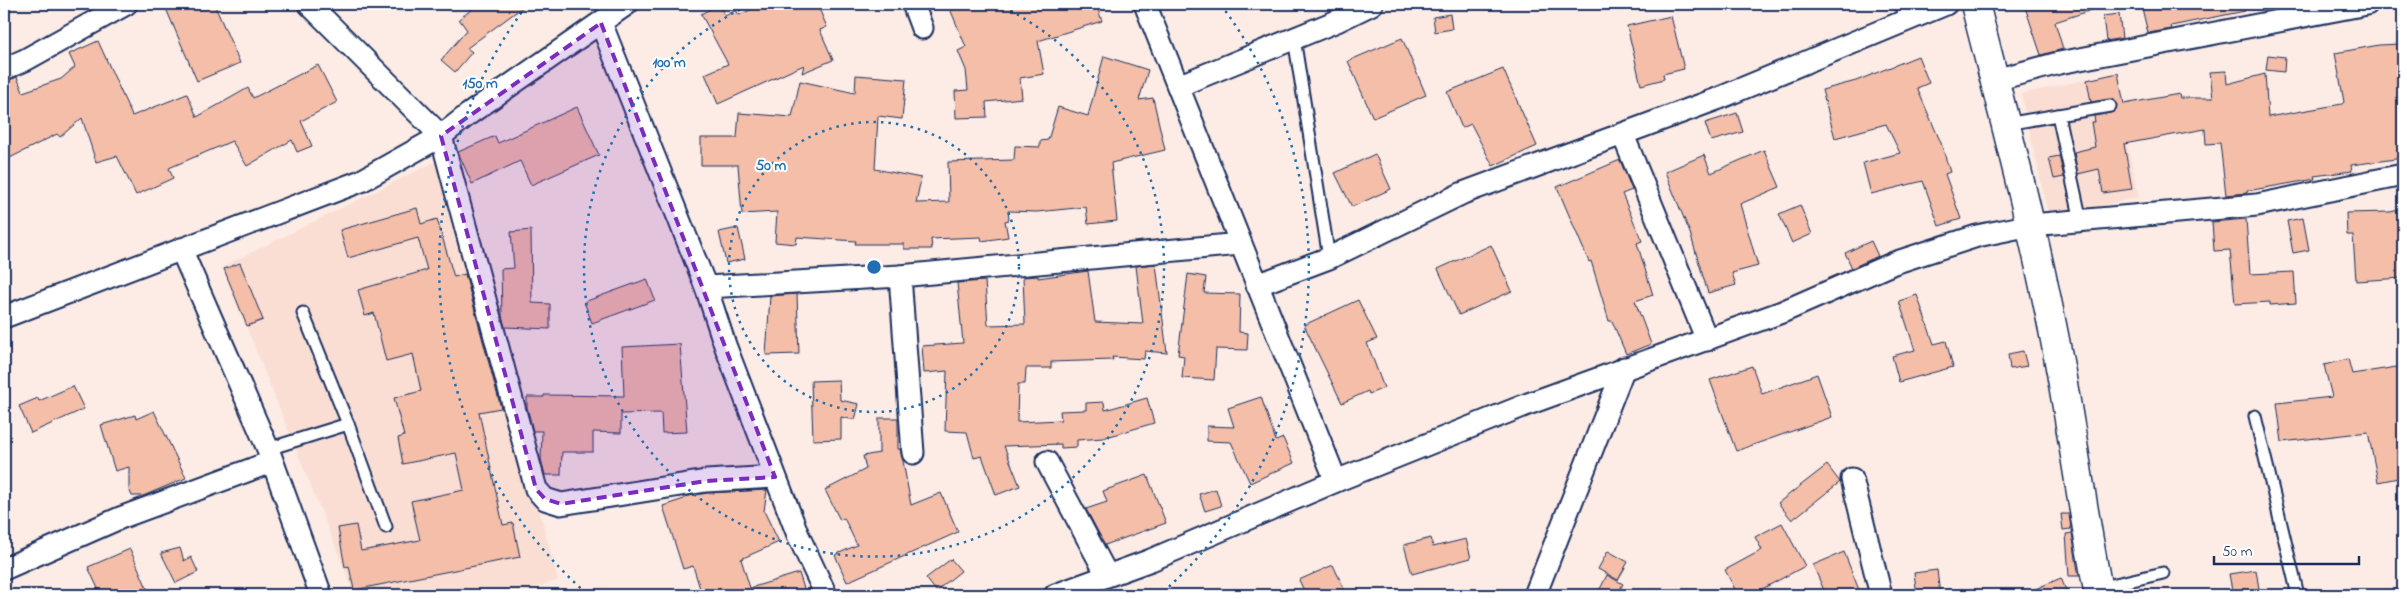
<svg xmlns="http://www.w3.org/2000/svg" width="2407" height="599" font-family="'Indie Flower',sans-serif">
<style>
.built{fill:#faded3}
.building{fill:#f4bea8;stroke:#1b2f5e}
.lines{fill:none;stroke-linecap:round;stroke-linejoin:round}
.service-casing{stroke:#1b2f5e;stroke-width:15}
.minor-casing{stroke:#1b2f5e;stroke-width:25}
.secondary-casing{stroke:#1b2f5e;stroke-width:31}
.service{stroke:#fff;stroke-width:11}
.minor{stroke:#fff;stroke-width:21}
.secondary{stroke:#fff;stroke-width:28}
.marked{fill:#7b2cbf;fill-opacity:0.2;stroke:#7b2cbf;stroke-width:4;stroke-dasharray:10 6;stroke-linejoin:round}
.ring{fill:none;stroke:#1f6fb2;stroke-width:2.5;stroke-dasharray:2.5 5}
.centre{fill:#1f6fb2;stroke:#fff;stroke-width:2.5}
.ring-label{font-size:15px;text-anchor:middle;font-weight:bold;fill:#1f6fb2;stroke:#fff;stroke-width:4;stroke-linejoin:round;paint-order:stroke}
</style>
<rect width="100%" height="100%" fill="#fcece5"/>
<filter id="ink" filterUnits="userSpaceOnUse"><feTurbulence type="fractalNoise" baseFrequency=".02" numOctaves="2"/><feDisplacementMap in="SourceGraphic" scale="10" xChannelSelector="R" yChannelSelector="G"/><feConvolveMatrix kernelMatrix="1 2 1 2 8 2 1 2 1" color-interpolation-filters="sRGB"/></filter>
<g filter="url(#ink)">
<g class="built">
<polygon points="2111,74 2139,197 2049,218 2021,94"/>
<polygon points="445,157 558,580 541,586 490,595 355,595 222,267"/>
</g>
<g class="building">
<polygon points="164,4 214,4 240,63 197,81"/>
<polygon points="479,4 527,4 467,48 472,52 455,72 441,60 467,30 459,19"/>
<polygon points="719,4 725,16 736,10 739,15 764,4 817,4 827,27 820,30 833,60 802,73 804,65 718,104 705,74 728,64 701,14"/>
<polygon points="948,4 1063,4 1066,10 1085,4 1096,4 1102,21 1038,41 1044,74 1020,78 1022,98 986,102 987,117 956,118 955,91 968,90 966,70 958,51 966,47"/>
<polygon points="2024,4 2100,4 2101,7 2055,22 2063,49 2041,55"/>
<polygon points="2141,4 2244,4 2245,11 2171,26 2172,29 2148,33"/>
<polygon points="1450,14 1452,29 1435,32 1433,17"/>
<polygon points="2119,14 2122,38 2106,41 2103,16"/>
<polygon points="1671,16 1684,69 1663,74 1664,79 1641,85 1627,26"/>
<polygon points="1402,38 1426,95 1373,118 1348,61"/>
<polygon points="98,41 132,116 187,94 197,117 248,88 253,98 318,65 337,102 301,121 312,146 297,152 292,140 247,166 232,141 169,168 173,178 136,195 117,156 96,162 82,118 60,137 57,134 4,161 4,82 17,77 23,92 61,79 75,67 69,54"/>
<polygon points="2403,44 2403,158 2351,165 2352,171 2314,176 2315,179 2247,191 2247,193 2226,195 2220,143 2206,144 2205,129 2124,144 2132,189 2103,193 2099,169 2078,174 2074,152 2095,147 2091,122 2095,122 2094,116 2114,112 2117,105 2112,99 2091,102 2087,80 2118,73 2124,104 2179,94 2180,98 2213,98 2210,72 2226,71 2227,84 2265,74 2268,117 2342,104 2344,102 2335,53 2379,45"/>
<polygon points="2268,55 2285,57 2284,72 2266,70"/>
<polygon points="1104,56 1148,70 1139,100 1153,98 1165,150 1111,163 1117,221 1088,224 1086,207 1037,212 1008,211 1009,220 1005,221 1008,237 982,241 981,237 931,239 932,249 904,249 904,244 855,244 856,241 797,237 796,244 775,242 777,212 742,214 738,165 701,165 701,138 737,138 739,113 792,117 800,81 855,93 856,75 906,79 902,119 878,116 875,169 921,178 916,203 949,202 948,162 1014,160 1015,146 1040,147 1040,141 1048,140 1058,107 1088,116"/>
<polygon points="1918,56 1929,83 1917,88 1941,143 1950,172 1945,174 1961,219 1939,226 1923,181 1871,194 1863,163 1900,153 1886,124 1835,138 1822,90 1856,81"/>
<polygon points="1503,69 1537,146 1493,166 1471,124 1462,128 1447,92"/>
<polygon points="577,107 599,155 531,185 520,161 472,184 458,152 495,136 498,143"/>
<polygon points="1737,113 1743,132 1711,141 1705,123"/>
<polygon points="1764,150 1780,187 1740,204 1758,266 1732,273 1736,285 1708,293 1690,233 1665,172 1704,155 1711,173"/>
<polygon points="1375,154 1391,189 1352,207 1335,173"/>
<polygon points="2059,156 2064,177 2054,179 2049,158"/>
<polygon points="1620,160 1632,190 1622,194 1642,241 1637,243 1653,295 1635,301 1651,344 1626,354 1612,321 1609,321 1591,261 1589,262 1557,187"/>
<polygon points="1800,205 1812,234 1792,243 1779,214"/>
<polygon points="417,208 421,224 437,219 454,277 465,274 501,408 479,412 503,525 513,523 520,557 354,590 349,566 345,567 338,528 356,525 361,551 420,540 411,501 464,490 456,453 403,464 398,438 404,436 394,398 421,391 413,354 386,361 374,313 365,316 358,290 427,270 418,238 348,258 340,230"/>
<polygon points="2403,209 2403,278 2356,281 2353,235 2347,235 2346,213 2390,212"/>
<polygon points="2303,218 2309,250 2293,253 2287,221"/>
<polygon points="2246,219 2250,274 2294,272 2296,303 2270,305 2270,302 2235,304 2230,250 2214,251 2212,222"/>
<polygon points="738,228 745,259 726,263 719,232"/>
<polygon points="531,230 532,303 550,304 550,329 505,327 502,316 501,269 514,268 511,232"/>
<polygon points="1871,241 1878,256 1852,268 1845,253"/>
<polygon points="1491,245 1512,291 1459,315 1438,269"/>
<polygon points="240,263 263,320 247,326 224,269"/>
<polygon points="1156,264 1167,353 1145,351 1144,359 1112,357 1113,360 1051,362 1051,368 1026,368 1025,384 1018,384 1017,422 1061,420 1060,411 1086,410 1086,403 1104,402 1105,410 1147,398 1154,423 1103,438 1077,440 1077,447 1061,448 1061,444 1004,446 1020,486 996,495 982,456 974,458 967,432 945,431 947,371 924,373 922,346 963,343 957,283 985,281 988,325 1025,324 1023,277 1038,276 1038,278 1088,271 1095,322 1143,324 1136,266"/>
<polygon points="1188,274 1206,277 1204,293 1240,294 1239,332 1248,333 1247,350 1216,349 1214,380 1182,378 1184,356 1178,355"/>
<polygon points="647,279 655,300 592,323 584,302"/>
<polygon points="797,294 799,354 766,355 770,296"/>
<polygon points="1917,295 1934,344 1946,341 1953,367 1899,382 1892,356 1915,350 1899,301"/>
<polygon points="1358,300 1377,339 1367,343 1384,388 1369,394 1368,391 1342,403 1304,325"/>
<polygon points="680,344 687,432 662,433 661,413 621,414 621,433 593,432 593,452 562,452 561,475 545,475 541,459 542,431 533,431 527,407 527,397 544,397 544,395 624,396 622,347"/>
<polygon points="2023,351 2027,366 2010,369 2008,354"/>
<polygon points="2348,359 2352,374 2403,366 2403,477 2378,482 2368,432 2282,442 2277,403 2332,397 2324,365"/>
<polygon points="1752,366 1762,394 1817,374 1832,417 1736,451 1710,380"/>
<polygon points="839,380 840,400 859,404 855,420 841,417 841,439 813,440 811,381"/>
<polygon points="73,386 84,409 31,433 19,406 38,398 39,401"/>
<polygon points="1261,397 1276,441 1283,438 1294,463 1250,483 1231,442 1207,441 1207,426 1234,427 1228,408"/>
<polygon points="154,411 186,478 143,496 132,496 129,489 129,467 115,471 101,425 135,415 136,419"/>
<polygon points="879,418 898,418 898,449 900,449 903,461 911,505 941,493 958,532 847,582 835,555 857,545 844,518 840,520 825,490 866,469 863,456 879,453"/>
<polygon points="1827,465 1840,482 1792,520 1778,503"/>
<polygon points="1147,475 1166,523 1105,545 1086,509 1107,502 1103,491"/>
<polygon points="1216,489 1221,506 1205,511 1199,494"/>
<polygon points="767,490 764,511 779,542 741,559 750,588 799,573 806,595 702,595 693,566 683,569 663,506 684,499 683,497 707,493"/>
<polygon points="2061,514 2069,514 2071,529 2063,530"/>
<polygon points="1782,523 1805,566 1751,595 1738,595 1725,570 1762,550 1755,537"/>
<polygon points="2072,533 2077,565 2079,576 2069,576 2066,534"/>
<polygon points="1431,538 1433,547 1466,539 1471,558 1412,574 1404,545"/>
<polygon points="180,548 184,561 191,557 198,572 176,583 161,553"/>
<polygon points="130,549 150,595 101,595 88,567"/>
<polygon points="1608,551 1628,562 1618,580 1598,569"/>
<polygon points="1844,552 1861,595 1826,595 1813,565"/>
<polygon points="951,559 961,571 936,591 926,578"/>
<polygon points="1333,565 1347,595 1306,595 1299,580"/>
<polygon points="1937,570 1940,595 1917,595 1914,573"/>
<polygon points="2256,570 2260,595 2233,595 2229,574"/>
<polygon points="1607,575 1623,584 1617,595 1597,595"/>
<polygon points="2061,578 2068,595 2021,595"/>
</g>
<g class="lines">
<g class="service-casing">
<g id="service">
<polyline points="1900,4 1906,21"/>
<polyline points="1294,38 1329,258"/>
<polyline points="2058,115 2081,221"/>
<polyline points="2006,124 2110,106"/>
<polyline points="303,313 348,424 386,527"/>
<polyline points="2255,416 2298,595"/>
<polyline points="268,449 348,424"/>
<polyline points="2098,588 2163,573"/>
</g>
</g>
<g class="minor-casing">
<g id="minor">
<polyline points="309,4 441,136 536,489 545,499 561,504 706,481 775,477"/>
<polyline points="913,4 922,28"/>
<polyline points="1145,4 1336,481"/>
<polyline points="601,23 706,287 725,345 798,535 826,595"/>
<polyline points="4,69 25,60 126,4"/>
<polyline points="1995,80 2059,63 2367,4"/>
<polyline points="1178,86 1337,21 1372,4"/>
<polyline points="1623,135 1707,340"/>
<polyline points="181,249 268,449 321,595"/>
<polyline points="900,276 913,453"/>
<polyline points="1257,285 1329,258 1463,193 1717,99 1946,4"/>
<polyline points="706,287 900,276 1240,244"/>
<polyline points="4,317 361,181 441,136 469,114 627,4"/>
<polyline points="1047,462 1107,575"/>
<polyline points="1852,479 1881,595"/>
<polyline points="4,569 120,518 271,462"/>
<polyline points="1055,595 1151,560 1336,481 1528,404 1782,312 1894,263 1977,236 2031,225 2257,205 2403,175"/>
<polyline points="1535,595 1624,368"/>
</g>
</g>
<g class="secondary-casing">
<path id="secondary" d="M1975 4C2003 114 2032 223 2054 335 2071 421 2082 509 2099 595"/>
</g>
<use href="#service" class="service"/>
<use href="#minor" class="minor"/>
<use href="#secondary" class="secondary"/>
</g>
</g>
<path class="marked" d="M601 23 775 477 706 481 561 504 545 499 536 489 441 136Z"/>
<g class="ring">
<circle cx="874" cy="267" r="145"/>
<path d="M997 4A290 290 0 1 1 751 4"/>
<path d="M586 593A435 435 0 0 1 527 5M1221 5A435 435 0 0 1 1162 593"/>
</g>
<circle cx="874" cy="267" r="8" class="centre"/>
<g class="ring-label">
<text x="669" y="67">100 m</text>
<text x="480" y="88">150 m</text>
<text x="771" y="170">50 m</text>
</g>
<rect width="2407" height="599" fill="none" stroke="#fff" stroke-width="20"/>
<rect x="10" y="10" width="2387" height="579" fill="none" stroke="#1b2f5e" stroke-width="2" filter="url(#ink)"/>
<path d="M2214 556v8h145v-8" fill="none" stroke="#1b2f5e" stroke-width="2.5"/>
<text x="2222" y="556" font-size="15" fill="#1b2f5e" stroke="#ffffff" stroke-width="4" paint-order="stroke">50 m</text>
</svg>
